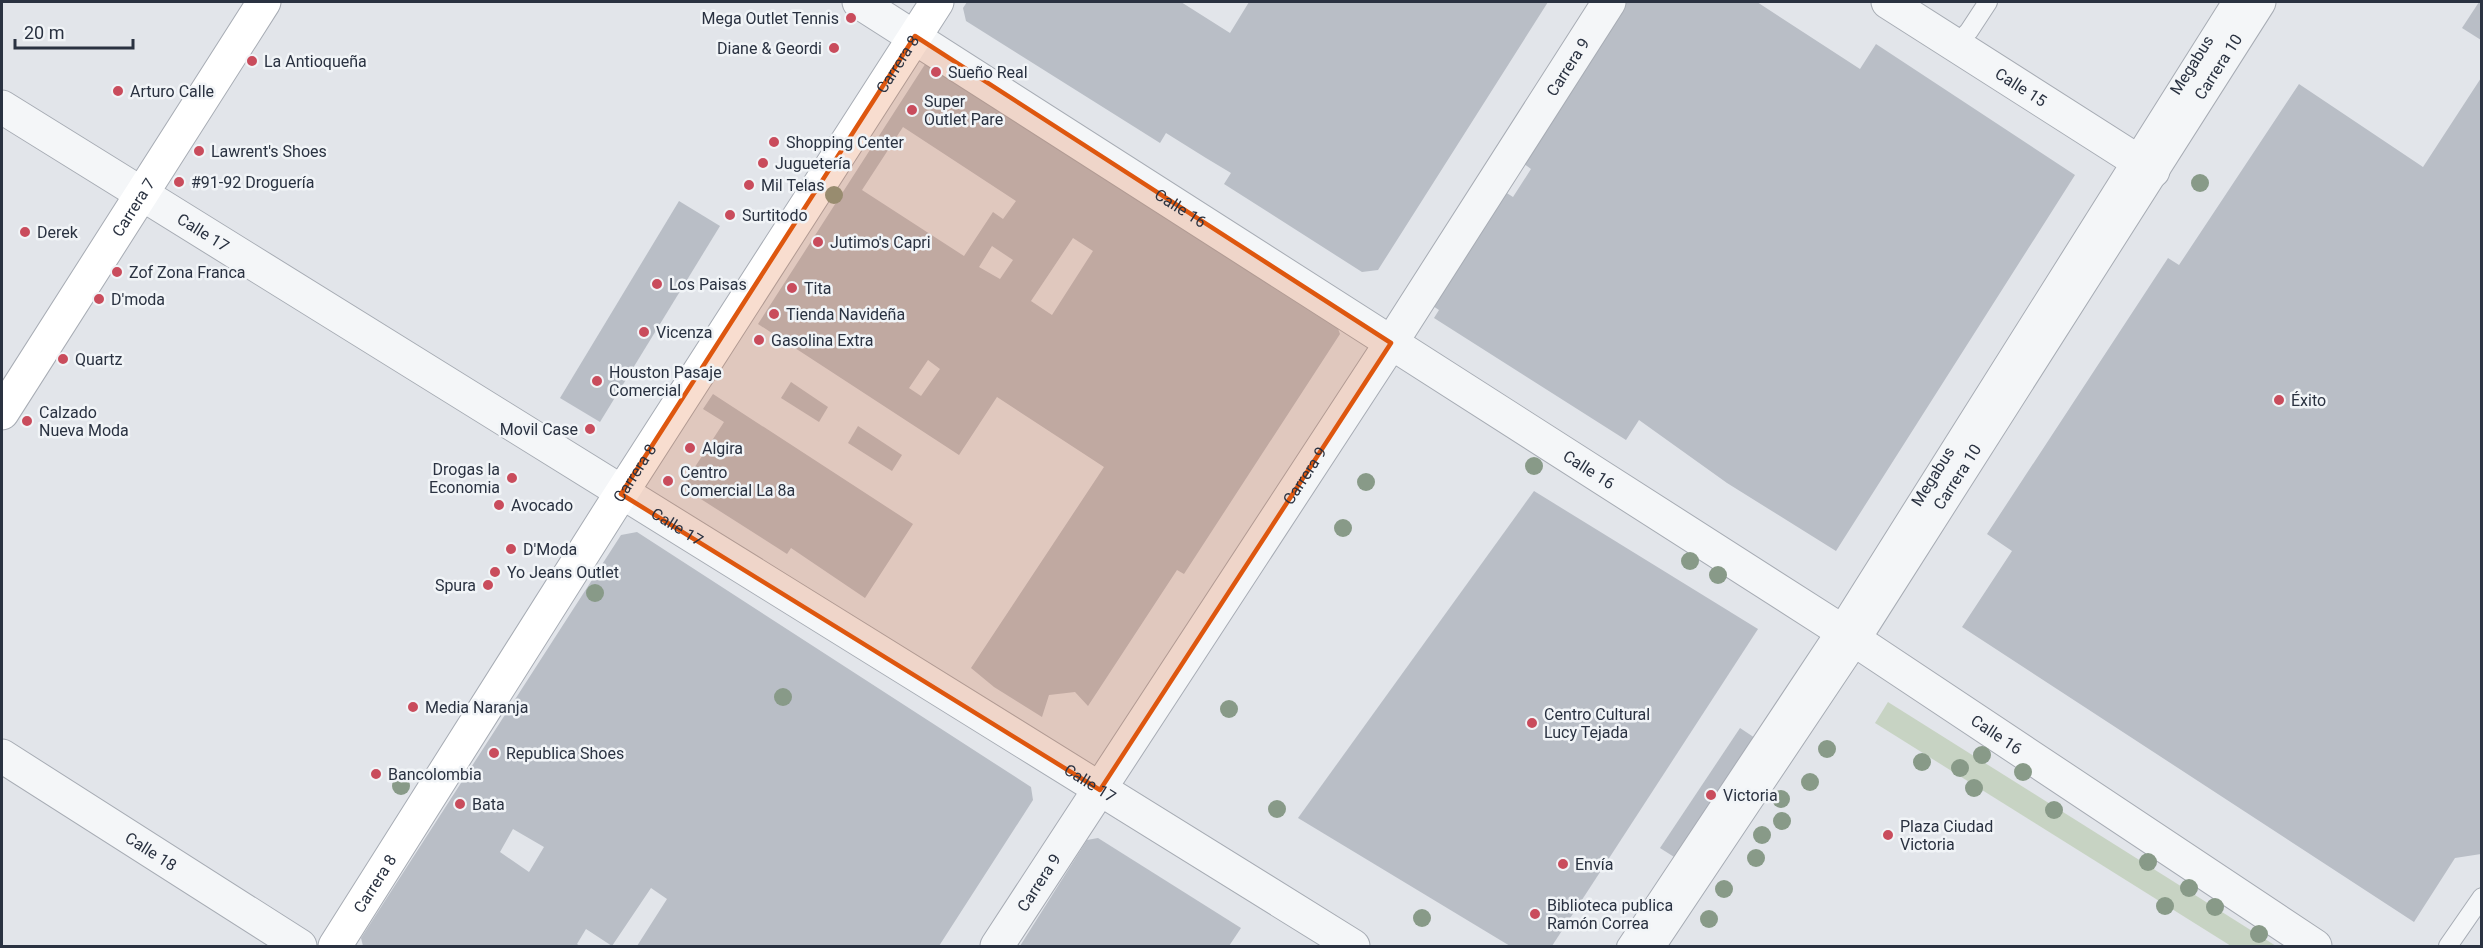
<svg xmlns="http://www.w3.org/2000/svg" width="2483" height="948" font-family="Roboto,sans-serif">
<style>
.green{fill:#c7d3c3}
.building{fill:#b9bec6;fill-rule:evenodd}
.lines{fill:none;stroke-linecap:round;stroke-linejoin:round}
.lane-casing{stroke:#a7acb4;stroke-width:20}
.street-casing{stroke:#a7acb4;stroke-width:35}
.secondary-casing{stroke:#a7acb4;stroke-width:35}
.lane{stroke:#f4f6f8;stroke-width:18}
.street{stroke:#f4f6f8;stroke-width:33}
.secondary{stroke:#fff;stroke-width:33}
.tree{fill:#889a88}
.marked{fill:#de570f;fill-opacity:0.2;stroke:#de570f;stroke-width:4.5;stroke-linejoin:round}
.poi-dot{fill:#c94c5c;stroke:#f1f4f7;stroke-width:2}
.labels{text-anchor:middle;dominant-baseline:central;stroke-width:5;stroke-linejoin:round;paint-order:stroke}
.poi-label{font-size:16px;fill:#2a3241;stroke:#f1f4f7;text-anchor:start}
.street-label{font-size:16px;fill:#2a3241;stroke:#f1f4f7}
</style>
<rect width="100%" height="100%" fill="#e2e5ea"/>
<polygon class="green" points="1888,702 2276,946 2231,946 1875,723"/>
<g class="building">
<polygon points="967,2 1181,2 1230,33 1249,2 1548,2 1378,270 1362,272 1224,184 1231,173 1206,158 1166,133 1160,143 966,21 963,8"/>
<polygon points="1621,2 1757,2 1860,69 1876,44 2075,175 1836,551 1727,483 1639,420 1626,440 1434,318 1439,310 1430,304 1502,190 1513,197 1531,169 1516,158"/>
<polygon points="2479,2 2481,2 2481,40 2462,28"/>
<path d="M931 55 1335 320 1340 334 1184 574 1177 570 1088 706 1075 692 1049 695 1042 717 994 687 971 668 1104 467 997 397 959 455 758 324ZM903 127 1016 201 1003 219 993 212 964 256 862 190ZM1073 238 1093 251 1052 315 1031 301ZM992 246 1013 260 1000 279 979 267ZM928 360 940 369 921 396 909 388Z"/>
<polygon points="2481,78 2481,854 2455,858 2414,922 1962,627 2012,551 1987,534 2168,258 2179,265 2299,84 2423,167"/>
<polygon points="679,201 720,226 600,422 560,398"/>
<polygon points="791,382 828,407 819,422 781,398"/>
<polygon points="713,394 913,524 865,598 791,548 787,554 682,487 724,422 703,409"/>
<polygon points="858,426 902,455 892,471 848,443"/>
<polygon points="1534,491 1758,629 1552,946 1510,946 1298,818"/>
<path d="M637 532 1031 787 1033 800 939 946H637L667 899 651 888 612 946 586 929 577 944 580 946H363L361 938 621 535ZM513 829 544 847 529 872 500 852Z"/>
<polygon points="1740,728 1761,742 1682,862 1660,848"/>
<polygon points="1098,838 1241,928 1229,946 1020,946 1087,840"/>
</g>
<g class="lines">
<g class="lane-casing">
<g id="lane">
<polyline points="1955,45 1969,31 1988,2"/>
<path id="s1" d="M1626 946 1837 628 2231 2"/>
<polyline points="2448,946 2482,897"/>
</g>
</g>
<g class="street-casing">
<g id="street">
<path id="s2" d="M859 2 1837 628 2315 946"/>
<path id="s3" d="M1888 2 2153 171"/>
<path id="s4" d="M2 107 1353 946"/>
<path id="s5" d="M2 756 300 946"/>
<path id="s6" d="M997 946 1391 343 1609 2"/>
<path id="s7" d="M1648 946 1858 632 2259 2"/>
</g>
</g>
<g class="secondary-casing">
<g id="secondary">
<path id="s8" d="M2 413 264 2"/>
<path id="s9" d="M335 946 615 503 937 2"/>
</g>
</g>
<use href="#lane" class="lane"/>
<use href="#street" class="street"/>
<use href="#secondary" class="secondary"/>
</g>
<g class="tree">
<circle cx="2200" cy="183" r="9"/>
<circle cx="834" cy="195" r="9"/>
<circle cx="1534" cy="466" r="9"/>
<circle cx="1366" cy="482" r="9"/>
<circle cx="1343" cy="528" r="9"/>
<circle cx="1690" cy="561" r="9"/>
<circle cx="1718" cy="575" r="9"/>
<circle cx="595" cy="593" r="9"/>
<circle cx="783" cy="697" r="9"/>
<circle cx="1229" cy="709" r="9"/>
<circle cx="1827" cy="749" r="9"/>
<circle cx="1982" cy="755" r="9"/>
<circle cx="1922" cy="762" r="9"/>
<circle cx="1960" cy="768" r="9"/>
<circle cx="2023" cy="772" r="9"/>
<circle cx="1810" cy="782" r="9"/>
<circle cx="401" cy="786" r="9"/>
<circle cx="1974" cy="788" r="9"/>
<circle cx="1781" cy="799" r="9"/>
<circle cx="1277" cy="809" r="9"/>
<circle cx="2054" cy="810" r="9"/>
<circle cx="1782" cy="821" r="9"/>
<circle cx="1762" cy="835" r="9"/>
<circle cx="1756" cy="858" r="9"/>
<circle cx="2148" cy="862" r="9"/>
<circle cx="2189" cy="888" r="9"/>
<circle cx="1724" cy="889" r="9"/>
<circle cx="2165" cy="906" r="9"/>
<circle cx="2215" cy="907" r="9"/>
<circle cx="1422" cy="918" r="9"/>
<circle cx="1709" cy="919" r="9"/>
<circle cx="2259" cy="934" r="9"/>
</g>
<path class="marked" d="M915 36 1391 343 1100 790 621 494Z"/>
<g class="poi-dot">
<circle cx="851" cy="18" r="6"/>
<circle cx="834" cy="48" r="6"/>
<circle cx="252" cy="61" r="6"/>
<circle cx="936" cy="72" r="6"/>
<circle cx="118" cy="91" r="6"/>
<circle cx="912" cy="110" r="6"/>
<circle cx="774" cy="142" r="6"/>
<circle cx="199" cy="151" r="6"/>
<circle cx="763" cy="163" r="6"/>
<circle cx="179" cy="182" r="6"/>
<circle cx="749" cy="185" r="6"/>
<circle cx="730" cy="215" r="6"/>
<circle cx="25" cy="232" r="6"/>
<circle cx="818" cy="242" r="6"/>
<circle cx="117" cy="272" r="6"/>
<circle cx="657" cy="284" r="6"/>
<circle cx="792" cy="288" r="6"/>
<circle cx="99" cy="299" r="6"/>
<circle cx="774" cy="314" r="6"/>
<circle cx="644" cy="332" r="6"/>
<circle cx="759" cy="340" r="6"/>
<circle cx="63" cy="359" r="6"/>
<circle cx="597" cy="381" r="6"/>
<circle cx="2279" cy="400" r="6"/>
<circle cx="27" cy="421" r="6"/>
<circle cx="590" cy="429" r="6"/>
<circle cx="690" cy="448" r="6"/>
<circle cx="512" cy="478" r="6"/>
<circle cx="668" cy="481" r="6"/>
<circle cx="499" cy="505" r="6"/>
<circle cx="511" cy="549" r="6"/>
<circle cx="495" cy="572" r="6"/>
<circle cx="488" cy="585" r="6"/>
<circle cx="413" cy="707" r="6"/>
<circle cx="1532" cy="723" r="6"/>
<circle cx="494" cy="753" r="6"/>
<circle cx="376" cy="774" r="6"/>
<circle cx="1711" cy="795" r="6"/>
<circle cx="460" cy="804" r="6"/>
<circle cx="1888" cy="835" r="6"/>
<circle cx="1563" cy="864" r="6"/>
<circle cx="1535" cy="914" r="6"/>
</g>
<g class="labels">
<g class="poi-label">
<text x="839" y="18" text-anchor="end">Mega Outlet Tennis</text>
<text x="822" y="48" text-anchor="end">Diane &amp; Geordi</text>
<text x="264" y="61">La Antioqueña</text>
<text x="948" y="72">Sueño Real</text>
<text x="130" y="91">Arturo Calle</text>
<text x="924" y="101">Super<tspan x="924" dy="18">Outlet Pare</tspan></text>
<text x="786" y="142">Shopping Center</text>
<text x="211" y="151">Lawrent's Shoes</text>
<text x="775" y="163">Juguetería</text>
<text x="191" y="182">#91-92 Droguería</text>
<text x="761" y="185">Mil Telas</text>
<text x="742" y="215">Surtitodo</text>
<text x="37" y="232">Derek</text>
<text x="830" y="242">Jutimo's Capri</text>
<text x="129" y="272">Zof Zona Franca</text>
<text x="669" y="284">Los Paisas</text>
<text x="804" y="288">Tita</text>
<text x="111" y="299">D'moda</text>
<text x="786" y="314">Tienda Navideña</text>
<text x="656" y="332">Vicenza</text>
<text x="771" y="340">Gasolina Extra</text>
<text x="75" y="359">Quartz</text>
<text x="609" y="372">Houston Pasaje<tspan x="609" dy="18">Comercial</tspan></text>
<text x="2291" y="400">Éxito</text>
<text x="39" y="412">Calzado<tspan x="39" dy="18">Nueva Moda</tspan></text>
<text x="578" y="429" text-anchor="end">Movil Case</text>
<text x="702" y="448">Algira</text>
<text x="500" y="469" text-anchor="end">Drogas la<tspan x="500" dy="18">Economia</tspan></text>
<text x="680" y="472">Centro<tspan x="680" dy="18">Comercial La 8a</tspan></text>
<text x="511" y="505">Avocado</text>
<text x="523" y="549">D'Moda</text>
<text x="507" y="572">Yo Jeans Outlet</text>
<text x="476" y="585" text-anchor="end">Spura</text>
<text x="425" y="707">Media Naranja</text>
<text x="1544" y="714">Centro Cultural<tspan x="1544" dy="18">Lucy Tejada</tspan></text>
<text x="506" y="753">Republica Shoes</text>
<text x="388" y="774">Bancolombia</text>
<text x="1723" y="795">Victoria</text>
<text x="472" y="804">Bata</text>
<text x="1900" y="826">Plaza Ciudad<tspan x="1900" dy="18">Victoria</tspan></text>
<text x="1575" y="864">Envía</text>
<text x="1547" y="905">Biblioteca publica<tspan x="1547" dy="18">Ramón Correa</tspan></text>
</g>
<g class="street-label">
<text stroke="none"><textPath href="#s9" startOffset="1046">Carrera 8</textPath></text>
<text stroke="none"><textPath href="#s1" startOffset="1047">Megabus</textPath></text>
<text stroke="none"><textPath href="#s6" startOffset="1048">Carrera 9</textPath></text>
<text stroke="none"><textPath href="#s7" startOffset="1048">Carrera 10</textPath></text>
<text stroke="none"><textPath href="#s3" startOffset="158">Calle 15</textPath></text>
<text stroke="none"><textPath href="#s8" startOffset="244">Carrera 7</textPath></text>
<text stroke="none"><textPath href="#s2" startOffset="382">Calle 16</textPath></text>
<text stroke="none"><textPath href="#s4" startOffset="237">Calle 17</textPath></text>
<text stroke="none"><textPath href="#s2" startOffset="867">Calle 16</textPath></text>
<text stroke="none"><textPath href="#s9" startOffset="560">Carrera 8</textPath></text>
<text stroke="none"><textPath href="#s6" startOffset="562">Carrera 9</textPath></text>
<text stroke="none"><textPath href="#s1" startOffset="561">Megabus</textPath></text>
<text stroke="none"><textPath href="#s7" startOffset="562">Carrera 10</textPath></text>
<text stroke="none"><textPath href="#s4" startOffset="795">Calle 17</textPath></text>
<text stroke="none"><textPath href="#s2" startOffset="1353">Calle 16</textPath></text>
<text stroke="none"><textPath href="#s4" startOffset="1281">Calle 17</textPath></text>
<text stroke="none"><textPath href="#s5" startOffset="177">Calle 18</textPath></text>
<text stroke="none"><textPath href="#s6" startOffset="76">Carrera 9</textPath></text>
<text stroke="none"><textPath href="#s9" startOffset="74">Carrera 8</textPath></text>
</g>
</g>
<rect width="2483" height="948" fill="none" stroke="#2a3241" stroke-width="6"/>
<path d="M15 39v9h118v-9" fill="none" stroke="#2a3241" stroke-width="3"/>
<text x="24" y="39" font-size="18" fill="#2a3241" stroke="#f1f4f7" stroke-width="4.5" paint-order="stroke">20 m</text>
</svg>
